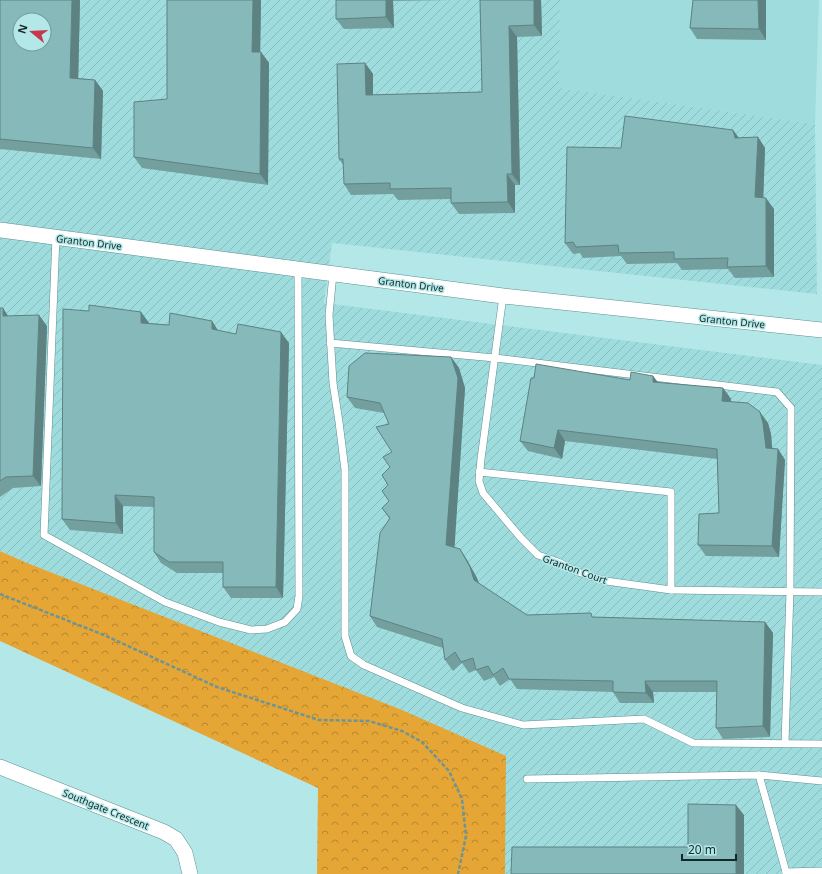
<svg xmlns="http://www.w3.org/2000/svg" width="822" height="874" font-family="'Noto Sans',sans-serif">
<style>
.built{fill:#9fdcdd}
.industrial{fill:url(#industrial-furrows);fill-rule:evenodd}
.forest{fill:url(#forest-crowns)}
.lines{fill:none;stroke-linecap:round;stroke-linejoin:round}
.service-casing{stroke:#5e9091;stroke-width:8}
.minor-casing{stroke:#5e9091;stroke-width:16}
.path{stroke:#6e9494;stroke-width:2.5;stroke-dasharray:4 2;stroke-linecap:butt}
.service{stroke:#fff;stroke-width:7}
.minor{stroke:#fff;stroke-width:15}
.wall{fill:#739f9f}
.shaded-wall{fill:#5e8282}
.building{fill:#86b9b9;stroke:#5e8282;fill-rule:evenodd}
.labels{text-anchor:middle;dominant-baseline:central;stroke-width:3;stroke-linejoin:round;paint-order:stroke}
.street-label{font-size:10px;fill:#142829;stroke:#b4e8e8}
</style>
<defs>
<pattern id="industrial-furrows" width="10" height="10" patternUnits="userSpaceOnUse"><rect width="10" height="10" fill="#9fdcdd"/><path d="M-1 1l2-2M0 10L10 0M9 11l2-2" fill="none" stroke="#88bdbe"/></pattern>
<pattern id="forest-crowns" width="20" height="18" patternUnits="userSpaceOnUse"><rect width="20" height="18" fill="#e5a636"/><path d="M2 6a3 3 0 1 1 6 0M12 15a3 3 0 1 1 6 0" fill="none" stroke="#b8872e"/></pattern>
</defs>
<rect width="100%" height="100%" fill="#b4e8e8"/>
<polygon class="built" points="560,0 819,0 815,124 558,88"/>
<path class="industrial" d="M0 0H560L559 88 815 124 817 294 332 243 324 303 822 365V874H505V756L27 563 0 551ZM20 20H44V44H20Z"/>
<polygon class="forest" points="0,551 27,563 402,710 506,756 505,874 317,874 318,788 0,641"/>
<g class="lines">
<g class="service-casing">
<g id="service">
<polyline points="56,237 44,535 165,602 219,622 251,630 267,629 285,622 297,609 299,596 298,269"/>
<polyline points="333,274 329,315 333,383 339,422 345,470 345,636 351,656 364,665 462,708 523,725 644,719 693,743 822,744"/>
<polyline points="503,296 481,459 479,481 483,493 521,538 538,555 558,562 578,572 606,581 671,590 822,592"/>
<polyline points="330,343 495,358 777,392 791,408 790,591 785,743"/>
<polyline points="479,472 671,492 671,590"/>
<polyline points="759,775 786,872"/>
<polyline points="527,779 759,775 822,781"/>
<polyline points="786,874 786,872 822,871"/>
</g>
</g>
<g class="minor-casing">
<g id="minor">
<polyline points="0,230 503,296 822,330"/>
<polyline points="0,767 164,832 176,839 185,853 190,874"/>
</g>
</g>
<polyline class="path" points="0,594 104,635 217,687 319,720 369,721 402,731 422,742 449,771 462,799 466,836 458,874"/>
<use href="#service" class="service"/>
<use href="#minor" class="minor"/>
</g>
<g class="wall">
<polygon points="0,0 80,0 78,78 95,80 103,91 101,159 0,149"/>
<polygon points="167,0 261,0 260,52 261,52 269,63 268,185 142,168 134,157 167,99"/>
<polygon points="336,0 450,0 393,1 394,28 344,29 336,19"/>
<polygon points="480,0 541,0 542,36 517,37 520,185 515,185 515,213 459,214 451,203 451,199 398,200 393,194 351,195 344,184 344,166 339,159 365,63 373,74 373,95 482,92"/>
<polygon points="693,0 766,0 766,40 697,39 690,28"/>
<polygon points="733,130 739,138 758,137 765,148 763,198 774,209 774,277 735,278 728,269 682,270 677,263 627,264 621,256 583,258 580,253 573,254 565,243 621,148"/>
<polygon points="0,308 8,316 47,326 41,486 13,488 0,497"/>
<polygon points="89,311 141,312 149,323 169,325 212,321 218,331 236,334 289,343 283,598 231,598 223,587 223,573 177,573 161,563 154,552 154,507 123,506 123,534 70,530 62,519"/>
<polygon points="451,357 459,368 465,388 454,547 460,549 467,560 477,578 479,584 527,615 765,622 773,633 770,737 723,739 716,728 717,692 653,692 654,703 620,703 613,692 517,689 510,679 500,686 494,677 484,681 476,670 469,673 462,663 453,671 445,660 443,648 377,627 370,616 389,518 382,508 389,501 388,485 390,467 392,452 389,424 384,413 355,408 347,397"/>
<polygon points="653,376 658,383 723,388 731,399 731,402 768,423 771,434 772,448 778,449 785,460 779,557 706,556 698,545 719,513 717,459 565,441 562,459 528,451 520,441 630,380"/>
</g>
<g class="shaded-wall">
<polygon points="72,0 80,0 78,88 70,78"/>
<polygon points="253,0 261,0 260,63 252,52"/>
<polygon points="386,0 393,0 393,1 394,28 386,17"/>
<polygon points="534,0 541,0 542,36 534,25"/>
<polygon points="758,0 766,0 766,40 759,29"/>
<polygon points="509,26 517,37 520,185 512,174"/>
<polygon points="261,52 269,63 268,185 260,174"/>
<polygon points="365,63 373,74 373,106 366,95"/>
<polygon points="95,80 103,91 101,159 93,148"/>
<polygon points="733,130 741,141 735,138"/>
<polygon points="758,137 765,148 763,207 755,197"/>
<polygon points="507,174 515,185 515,213 508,202"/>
<polygon points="766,198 774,209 774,277 766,266"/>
<polygon points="3,308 10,319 3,316"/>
<polygon points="141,312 149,323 148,334 141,323"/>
<polygon points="39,315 47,326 41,486 33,476"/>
<polygon points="212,321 219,332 212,329"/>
<polygon points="281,332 289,343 283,598 276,587"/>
<polygon points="451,357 459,368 465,388 454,555 446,545"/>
<polygon points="653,376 661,386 653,382"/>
<polygon points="723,388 731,399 730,412 722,401"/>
<polygon points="760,412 768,423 771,434 773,459 766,448"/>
<polygon points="558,430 565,441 562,459 554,448"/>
<polygon points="778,449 785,460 779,557 772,546"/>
<polygon points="115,495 123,506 123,534 116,523"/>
<polygon points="460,549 467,560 477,578 481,591 474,580"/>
<polygon points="765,622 773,633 770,737 763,726"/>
<polygon points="645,681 653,692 654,703 646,693"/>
<polygon points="736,805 744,815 744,874 736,874"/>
</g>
<g class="building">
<path d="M0 0H72L70 78 95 80 93 148 0 139ZM20 20H44V44H20Z"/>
<polygon points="167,0 253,0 252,52 261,52 260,174 134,157 134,102 167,99"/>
<polygon points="336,0 386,0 386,17 336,19"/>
<polygon points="480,0 534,0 534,25 509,26 512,174 507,174 508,202 451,203 451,188 390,189 390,183 344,184 343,159 339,159 337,64 365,63 366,95 482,92"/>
<polygon points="693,0 758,0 759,29 690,28"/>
<polygon points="625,116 733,130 735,138 758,137 755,197 766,198 766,266 727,267 728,258 674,259 674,252 619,253 618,245 576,247 573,242 565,243 567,147 621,148"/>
<polygon points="89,305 141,312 141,323 169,325 170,313 212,321 212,329 236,334 238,324 281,332 276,587 223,587 223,562 169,562 154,552 154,497 115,495 116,523 62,519 63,309 89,311"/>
<polygon points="0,308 3,308 3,316 39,315 33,476 6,477 0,481"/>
<polygon points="365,353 451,357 458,378 446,545 460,549 470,567 474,580 527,615 591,613 592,617 765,622 763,726 716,728 717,681 645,681 646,693 613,692 613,681 509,679 503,668 493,675 488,666 476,670 473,658 461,662 455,652 445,660 442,639 370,616 380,533 390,518 382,508 389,501 382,491 388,485 382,475 390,467 383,457 392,452 376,427 389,424 380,403 347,397 349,366"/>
<polygon points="536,364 630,380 631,372 653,376 653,382 723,388 722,401 748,403 760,412 763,423 766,448 778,449 772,546 698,545 699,514 719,513 717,449 558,430 554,448 520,441 531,378 534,378"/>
<polygon points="688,804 736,805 736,874 511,874 512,847 688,847"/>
</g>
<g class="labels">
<g class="street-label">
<text transform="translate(89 242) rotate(7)">Granton Drive</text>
<text transform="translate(411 284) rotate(7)">Granton Drive</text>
<text transform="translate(732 321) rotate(6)">Granton Drive</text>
<text transform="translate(575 569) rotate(20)">Granton Court</text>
<text transform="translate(106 809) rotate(22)">Southgate Crescent</text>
</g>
</g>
<g transform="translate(32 32) rotate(288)"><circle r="19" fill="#b4e8e8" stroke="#749b9c"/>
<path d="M0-3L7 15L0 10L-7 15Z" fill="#c7364c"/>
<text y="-6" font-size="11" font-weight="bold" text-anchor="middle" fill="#142829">N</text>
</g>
<path d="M682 854v6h54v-6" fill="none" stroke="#142829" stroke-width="2"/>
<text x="688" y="854" font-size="12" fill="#142829" stroke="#b4e8e8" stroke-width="3" paint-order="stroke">20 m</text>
</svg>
